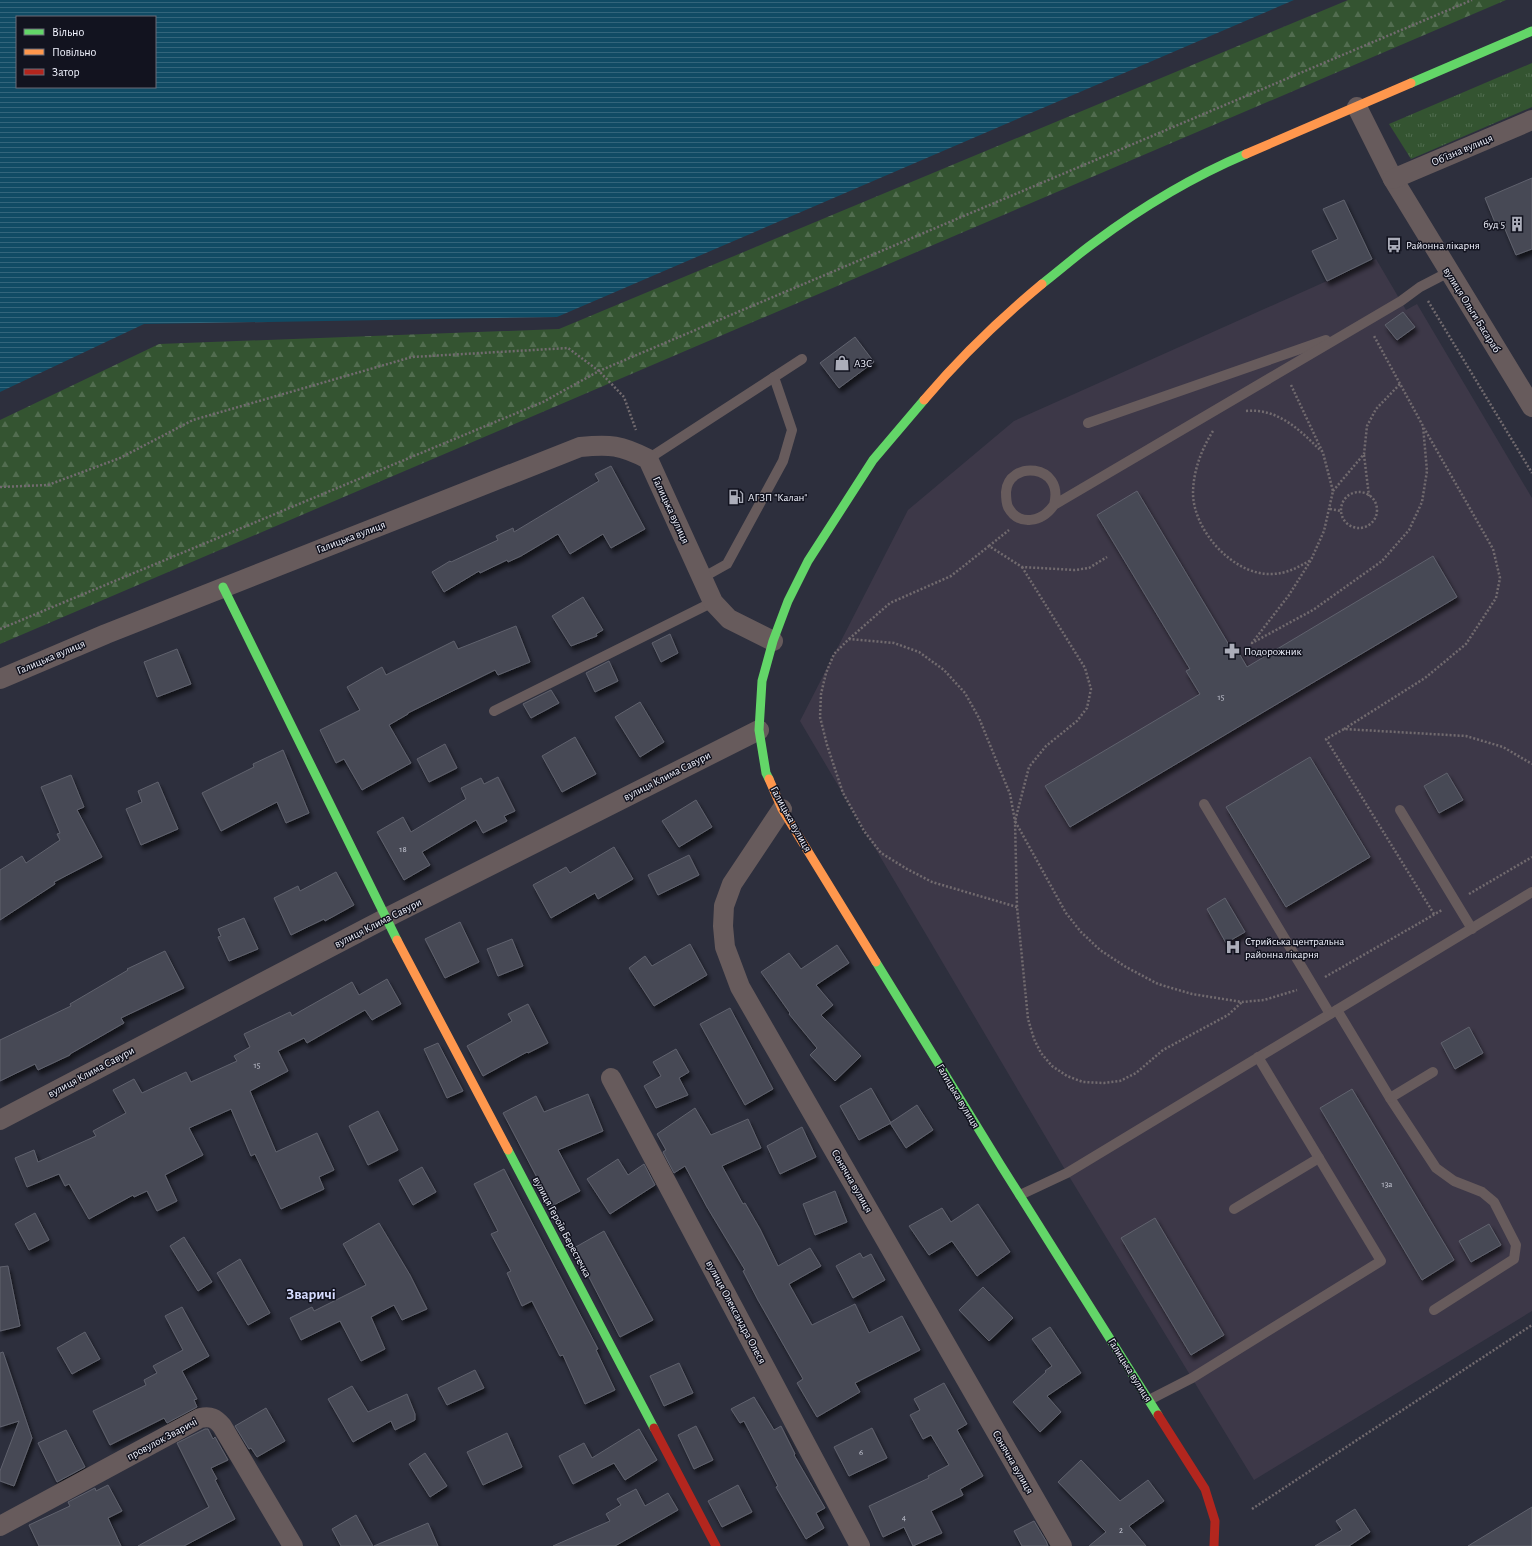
<svg xmlns="http://www.w3.org/2000/svg" width="1532" height="1546" font-family="'Alegreya Sans',sans-serif">
<style>
.medical{fill:#3d3848}
.grass{fill:url(#grass-tufts)}
.forest{fill:url(#forest-firs)}
.water{fill:url(#water-rules);fill-rule:evenodd}
.building{fill:#474954;stroke:#60626e;filter:url(#shadow)}
.lines{fill:none;stroke-linecap:round;stroke-linejoin:round}
.path{stroke:#726b6f;stroke-width:2.5;stroke-dasharray:2 2;stroke-linecap:butt}
.lane{stroke:#675b5c;stroke-width:10}
.street{stroke:#675b5c;stroke-width:20}
.fast{stroke:#63d668;stroke-width:9}
.slow{stroke:#ff974d;stroke-width:9}
.jam{stroke:#b3261e;stroke-width:9}
.labels{text-anchor:middle;dominant-baseline:central;stroke-width:3;stroke-linejoin:round;paint-order:stroke}
.number-label{font-size:9px;fill:#c6c8d4}
.street-label{font-size:11px;fill:#f1f3fe;stroke:#12131f}
.poi-label{font-size:11px;fill:#f1f3fe;stroke:#12131f;text-anchor:start}
.district-label{font-size:15px;font-weight:bold;fill:#d4dafd;stroke:#12131f}
</style>
<defs>
<pattern id="grass-tufts" width="24" height="20" patternUnits="userSpaceOnUse"><rect width="24" height="20" fill="#345431"/><path d="M3 7l-1-3M5 7V3M7 7l1-3M15 17l-1-3M17 17v-4M19 17l1-3" fill="none" stroke="#526d50"/></pattern>
<pattern id="forest-firs" width="22" height="20" patternUnits="userSpaceOnUse"><rect width="22" height="20" fill="#345431"/><path d="M5 1l3.5 6h-7zM16 11l3.5 6h-7z" fill="#526d50"/></pattern>
<pattern id="water-rules" width="6" height="5" patternUnits="userSpaceOnUse"><rect width="6" height="5" fill="#104b64"/><path d="M0 2.5h6" fill="none" stroke="#33657b"/></pattern>
<filter id="shadow"><feDropShadow dx="2.5" dy="4.5" stdDeviation="2" flood-color="#0009"/></filter>
</defs>
<rect width="100%" height="100%" fill="#2d2f3d"/>
<polygon class="medical" points="1376,259 1406,310 1417,304 1532,498 1532,1311 1254,1480 1067,1173 800,721 908,510 1014,421"/>
<polygon class="grass" points="1532,63 1532,107 1411,159 1389,124"/>
<polygon class="forest" points="1348,0 1506,0 0,644 0,420 159,344 559,329"/>
<path class="water" d="M0 0H1294L557 317 144 324 0 392ZM17 17H155V87H17Z"/>
<g class="building">
<polygon points="1532,178 1532,249 1516,255 1502,222 1496,225 1485,198"/>
<polygon points="1344,200 1372,259 1327,281 1312,251 1338,239 1323,209"/>
<polygon points="1403,312 1415,327 1397,340 1385,325"/>
<polygon points="855,337 874,362 839,388 820,363"/>
<polygon points="611,466 645,529 611,548 603,534 570,554 558,534 521,556 508,562 507,560 480,573 479,571 444,592 432,572 450,561 451,562 498,540 496,536 513,528 514,532 599,481 595,474"/>
<polygon points="1137,491 1229,645 1233,643 1247,667 1433,556 1457,597 1070,827 1045,786 1200,694 1186,671 1190,669 1097,515"/>
<polygon points="583,597 603,630 596,634 597,636 571,646 552,616"/>
<polygon points="516,626 530,662 498,675 495,670 408,713 408,714 389,725 411,763 362,790 344,759 336,763 320,730 360,710 347,687 382,667 386,675 454,641 458,649"/>
<polygon points="670,634 678,653 661,662 652,643"/>
<polygon points="177,649 191,684 157,697 144,662"/>
<polygon points="609,661 618,681 595,692 586,673"/>
<polygon points="551,690 559,703 531,718 523,704"/>
<polygon points="640,702 664,742 640,757 615,717"/>
<polygon points="575,737 596,774 562,792 542,756"/>
<polygon points="445,744 457,768 429,782 417,759"/>
<polygon points="283,750 309,813 286,823 277,802 221,831 202,793 254,767 253,764"/>
<polygon points="1310,757 1370,857 1286,907 1226,807"/>
<polygon points="1447,773 1463,800 1439,813 1424,786"/>
<polygon points="71,775 84,807 77,810 102,857 54,882 55,884 0,920 0,870 22,856 26,863 60,840 57,834 60,833 41,787"/>
<polygon points="498,777 515,811 504,816 507,821 483,833 476,820 422,852 430,865 404,880 377,832 403,817 411,832 466,799 461,788 481,778 484,784"/>
<polygon points="158,782 178,829 141,845 126,809 142,802 138,791"/>
<polygon points="696,800 712,827 679,847 662,821"/>
<polygon points="614,847 633,879 598,899 595,893 551,918 533,885 566,867 570,873"/>
<polygon points="689,855 699,875 658,895 648,875"/>
<polygon points="336,872 354,905 325,921 324,919 291,935 274,898 298,886 300,891"/>
<polygon points="1225,898 1245,932 1226,943 1207,909"/>
<polygon points="244,918 258,949 229,961 218,937 221,936 218,929"/>
<polygon points="460,922 479,962 445,978 425,939"/>
<polygon points="512,939 523,966 498,976 487,949"/>
<polygon points="690,944 707,975 654,1006 629,968 645,956 652,966"/>
<polygon points="837,945 849,963 816,985 833,1005 821,1015 861,1056 835,1081 810,1055 817,1048 789,1014 790,1013 761,972 789,953 801,969"/>
<polygon points="165,951 184,988 121,1018 124,1023 70,1054 70,1055 38,1070 35,1064 0,1081 0,1040 71,1006 70,1004 128,970 127,969"/>
<polygon points="387,979 401,1004 372,1020 365,1010 307,1043 304,1038 278,1051 288,1071 250,1091 276,1152 317,1133 334,1170 319,1177 324,1189 281,1209 255,1154 251,1156 231,1109 189,1128 203,1155 165,1175 177,1201 157,1211 147,1191 134,1197 133,1195 89,1219 69,1184 65,1186 59,1174 27,1187 15,1158 34,1150 38,1162 96,1136 93,1131 126,1113 113,1090 134,1079 142,1093 186,1072 191,1082 237,1061 234,1056 250,1047 244,1034 290,1012 292,1016 352,982 359,995"/>
<polygon points="528,1004 548,1043 528,1053 527,1052 483,1076 467,1046 512,1021 508,1014"/>
<polygon points="730,1008 773,1089 745,1105 700,1024"/>
<polygon points="1469,1027 1483,1053 1455,1069 1441,1043"/>
<polygon points="438,1043 463,1091 447,1098 424,1049"/>
<polygon points="676,1049 689,1072 679,1078 688,1095 656,1108 644,1086 661,1076 653,1062"/>
<polygon points="871,1088 891,1123 859,1140 840,1106"/>
<polygon points="1352,1089 1454,1260 1422,1280 1320,1108"/>
<polygon points="588,1094 603,1131 558,1150 580,1191 552,1206 503,1113 536,1096 544,1112"/>
<polygon points="917,1105 933,1130 906,1148 890,1123"/>
<polygon points="695,1108 711,1135 748,1119 761,1148 722,1166 743,1204 745,1203 760,1229 778,1266 810,1248 821,1266 789,1284 812,1325 855,1304 869,1333 902,1316 920,1350 855,1383 860,1392 817,1417 797,1383 803,1379 758,1300 743,1271 745,1270 707,1207 685,1166 674,1173 663,1152 666,1150 657,1134"/>
<polygon points="378,1111 398,1150 368,1165 349,1126"/>
<polygon points="802,1127 816,1157 780,1174 767,1146"/>
<polygon points="618,1159 628,1175 644,1164 655,1185 610,1214 587,1179"/>
<polygon points="422,1167 436,1192 413,1205 399,1180"/>
<polygon points="504,1169 598,1349 596,1350 615,1390 585,1404 563,1355 560,1356 532,1301 522,1306 507,1273 511,1271 491,1234 498,1231 474,1184"/>
<polygon points="835,1191 847,1222 815,1235 803,1204"/>
<polygon points="978,1204 1010,1252 977,1276 952,1241 929,1255 909,1226 942,1208 951,1222"/>
<polygon points="35,1213 49,1240 29,1250 15,1224"/>
<polygon points="1155,1218 1224,1335 1191,1355 1121,1238"/>
<polygon points="379,1223 410,1275 427,1309 402,1320 394,1305 371,1317 385,1349 361,1361 340,1321 301,1340 290,1318 312,1307 314,1311 366,1285 343,1244"/>
<polygon points="1489,1224 1501,1245 1471,1262 1459,1241"/>
<polygon points="604,1231 653,1320 620,1337 574,1248"/>
<polygon points="184,1237 212,1282 198,1291 170,1246"/>
<polygon points="860,1253 863,1258 871,1254 885,1280 853,1298 836,1266"/>
<polygon points="240,1259 270,1313 248,1325 217,1273"/>
<polygon points="8,1266 20,1326 0,1331 0,1267"/>
<polygon points="983,1287 1013,1318 989,1341 959,1310"/>
<polygon points="182,1307 209,1356 182,1371 197,1399 194,1400 197,1407 167,1423 164,1418 110,1445 93,1411 146,1385 144,1380 157,1373 153,1366 183,1350 165,1316"/>
<polygon points="1050,1327 1081,1373 1047,1396 1061,1412 1040,1432 1013,1402 1046,1372 1045,1371 1052,1366 1032,1339"/>
<polygon points="85,1332 100,1359 72,1374 57,1348"/>
<polygon points="3,1352 32,1438 14,1486 0,1481 0,1471 19,1421 0,1427 0,1353"/>
<polygon points="679,1363 693,1393 664,1406 650,1376"/>
<polygon points="475,1370 484,1388 447,1405 438,1388"/>
<polygon points="944,1383 967,1424 957,1430 983,1476 960,1489 963,1495 931,1511 942,1533 913,1546 904,1527 883,1537 869,1506 929,1478 928,1476 949,1465 931,1435 923,1439 910,1415 920,1410 914,1399"/>
<polygon points="352,1386 368,1412 407,1394 415,1414 415,1420 395,1430 391,1421 353,1442 328,1399"/>
<polygon points="754,1397 774,1430 781,1426 795,1454 794,1455 825,1508 816,1513 824,1528 806,1539 776,1487 778,1486 744,1421 740,1423 731,1409"/>
<polygon points="266,1408 285,1441 257,1457 251,1448 249,1449 235,1426"/>
<polygon points="696,1426 713,1460 694,1469 678,1435"/>
<polygon points="872,1428 887,1458 849,1476 834,1447"/>
<polygon points="205,1429 208,1429 213,1439 215,1437 228,1460 211,1468 217,1479 215,1480 235,1519 184,1546 138,1546 209,1507 177,1443"/>
<polygon points="639,1429 657,1460 625,1480 614,1463 573,1484 559,1456 584,1443 592,1458"/>
<polygon points="66,1430 85,1467 57,1482 38,1443"/>
<polygon points="507,1433 522,1467 483,1485 467,1452"/>
<polygon points="425,1453 447,1486 430,1497 409,1464"/>
<polygon points="1081,1460 1120,1501 1148,1480 1164,1501 1129,1526 1146,1546 1089,1546 1106,1532 1058,1482"/>
<polygon points="108,1485 122,1511 108,1518 121,1546 39,1546 29,1525 70,1506 68,1502 95,1488 96,1491"/>
<polygon points="738,1485 752,1512 722,1527 708,1501"/>
<polygon points="636,1489 645,1506 668,1493 678,1510 615,1546 553,1546 610,1521 606,1514 621,1505 617,1499"/>
<polygon points="1532,1507 1532,1546 1468,1546"/>
<polygon points="1355,1509 1370,1532 1349,1546 1315,1546 1342,1530 1336,1521"/>
<polygon points="356,1515 373,1546 341,1546 332,1529"/>
<polygon points="1034,1521 1046,1541 1048,1546 1022,1546 1014,1531"/>
<polygon points="428,1523 438,1546 374,1546"/>
</g>
<g class="lines">
<g class="path">
<polyline points="1428,301 1532,473"/>
<polyline points="1291,385 1323,453 1333,491 1324,531 1311,560 1289,595 1252,643 1313,610 1382,561 1409,530 1422,502 1427,471 1423,426 1374,336"/>
<path d="M1246 411C1278 408 1300 430 1321 451"/>
<path d="M1213 431C1201 450 1193 472 1193 494 1194 531 1233 575 1271 574 1287 574 1298 567 1311 560"/>
<polyline points="1364,455 1369,496"/>
<polyline points="0,487 48,485 120,458 193,420 412,357 568,348 599,371 624,397 636,430"/>
<polyline points="1333,491 1364,454 1367,426 1376,409 1400,384"/>
<circle cx="1359" cy="510" r="18"/>
<polyline points="1330,509 1341,511"/>
<polyline points="989,546 1009,530"/>
<polyline points="1022,567 1085,668 1091,689 1087,708 1077,721 1046,746 1029,767 1015,821 1066,913 1081,932 1100,950 1126,967 1158,984 1192,994 1242,1002 1264,1000 1297,990"/>
<polyline points="0,629 543,402 599,371 1472,0"/>
<polyline points="849,639 890,603 951,576 989,546 1022,567 1075,570 1089,568 1107,557"/>
<polyline points="1344,729 1425,678 1466,644 1496,598 1500,578 1493,549 1424,428"/>
<polyline points="1469,894 1532,857"/>
<polyline points="1017,907 932,882 907,869 881,853 864,831 843,793 827,745 820,717 821,694 826,673 834,654 849,639 894,643 919,652 944,670 965,693 979,718 1010,794 1015,821 1017,907 1028,1019 1034,1039 1041,1053 1052,1066 1067,1076 1083,1082 1104,1083 1120,1081 1136,1073 1163,1050 1228,1015 1242,1002"/>
<polyline points="1434,914 1326,739 1344,729 1466,736 1503,747 1532,764"/>
<polyline points="1325,977 1442,910"/>
<polyline points="1252,1509 1532,1325"/>
</g>
<g class="lane">
<polyline points="1088,423 1326,340"/>
<polyline points="648,459 802,359"/>
<path d="M1054 505C1065 463 1008 460 1006 492 1006 497 1006 502 1008 507 1019 527 1042 522 1054 505L1401 301 1420 287 1449 272"/>
<polyline points="702,578 727,564 783,461 792,430 774,377"/>
<polyline points="494,711 713,602"/>
<polyline points="1204,804 1330,1014"/>
<polyline points="1400,810 1472,929"/>
<polyline points="1337,1010 1390,1098 1436,1168 1454,1181 1482,1192 1494,1202 1516,1245 1514,1259 1434,1310"/>
<polyline points="1390,1098 1433,1072"/>
<polyline points="1020,1195 1067,1173 1532,892"/>
<polyline points="1234,1209 1319,1158"/>
<polyline points="1149,1400 1192,1378 1381,1261 1258,1057"/>
</g>
<g class="street">
<polyline points="1357,107 1393,179 1532,407"/>
<polyline points="1393,179 1532,120"/>
<path d="M0 679 106 634 580 447C610 444 621 445 648 459L713 602 729 619 773 641"/>
<polyline points="782,809 732,884 724,906 723,926 725,947 740,987 1062,1546"/>
<polyline points="611,1078 860,1546"/>
<polyline points="0,1120 386,918 759,730"/>
<path d="M0 1526 200 1418C211 1416 215 1418 222 1426L293 1546"/>
</g>
<g class="fast">
<polyline points="1411,83 1532,31"/>
<path d="M1042 284C1060 270 1077 255 1095 242 1142 207 1192 177 1246 154"/>
<polyline points="223,587 397,940"/>
<polyline points="769,779 766,773 759,730 762,681 773,641 788,601 808,561 873,460 924,400"/>
<polyline points="876,962 1000,1164 1158,1415"/>
<polyline points="508,1150 654,1428"/>
</g>
<g class="slow">
<polyline points="1246,154 1411,83"/>
<path d="M924 400C958 360 1001 318 1042 284"/>
<polyline points="769,779 782,809 876,962"/>
<polyline points="397,940 508,1150"/>
</g>
<g class="jam">
<polyline points="1158,1415 1205,1489 1215,1521 1214,1546"/>
<polyline points="654,1428 716,1546"/>
</g>
</g>
<defs>
<g id="building-bare" transform="scale(1.2)"><path d="M-4-6H4V6H1V3H-1V6H-4ZM-2.5-4.3h1.7v1.8h-1.7ZM.8-4.3h1.7v1.8H.8ZM-2.5-1h1.7V.8h-1.7ZM.8-1h1.7V.8H.8Z" fill="#acaeba" stroke="#12131f" stroke-width="2.5" paint-order="stroke"/></g>
<g id="bus-bare" transform="scale(1.2)"><path d="M-5-6H5V4H4V6H2V4H-2V6H-4V4H-5ZM-3.5-4V0h7V-4ZM-3.5 1.2v1.5H-2V1.2ZM2 1.2v1.5H3.5V1.2Z" fill="#acaeba" stroke="#12131f" stroke-width="2.5" paint-order="stroke"/></g>
<g id="shop-bare" transform="scale(1.2)"><path d="M-5-2.5h2.3a2.7 3.5 0 0 1 5.4 0H5L5.5 6h-11ZM-1.5-2.5h3a1.5 2.3 0 0 0-3 0Z" fill="#acaeba" stroke="#12131f" stroke-width="2.5" paint-order="stroke"/></g>
<g id="fuel-bare" transform="scale(1.2)"><path d="M-5.5-6h7V0h2V4h1.3V-2.5L3-4.5l.8-.8L6-3V5H2.5V1h-1V6h-7ZM-4.2-4.7v3.2H.2V-4.7Z" fill="#acaeba" stroke="#12131f" stroke-width="2.5" paint-order="stroke"/></g>
<g id="pharmacy-bare" transform="scale(1.2)"><path d="M-2-6h4v4h4v4h-4v4h-4v-4h-4v-4h4Z" fill="#acaeba" stroke="#12131f" stroke-width="2.5" paint-order="stroke"/></g>
<g id="hospital-bare" transform="scale(1.2)"><path d="M-5-5h3v3.5h4V-5h3V5h-3V1.5h-4V5h-3Z" fill="#acaeba" stroke="#12131f" stroke-width="2.5" paint-order="stroke"/></g>
</defs>
<g fill-rule="evenodd">
<use href="#building-bare" x="1517" y="224"/>
<use href="#bus-bare" x="1394" y="245"/>
<use href="#shop-bare" x="842" y="363"/>
<use href="#fuel-bare" x="736" y="497"/>
<use href="#pharmacy-bare" x="1232" y="651"/>
<use href="#hospital-bare" x="1233" y="947"/>
</g>
<g class="labels">
<g class="number-label">
<text x="1221" y="697">15</text>
<text x="403" y="849">18</text>
<text x="257" y="1065">15</text>
<text x="1387" y="1184">13а</text>
<text x="861" y="1452">6</text>
<text x="904" y="1517">4</text>
<text x="1121" y="1530">2</text>
</g>
<g class="street-label">
<text transform="translate(1462 150) rotate(-23)">Обʼїзна вулиця</text>
<text transform="translate(1472 310) rotate(58)">вулиця Ольги Басараб</text>
<text transform="translate(671 510) rotate(65)">Галицька вулиця</text>
<text transform="translate(351 537) rotate(-21)">Галицька вулиця</text>
<text transform="translate(51 657) rotate(-23)">Галицька вулиця</text>
<text transform="translate(667 776) rotate(-27)">вулиця Клима Савури</text>
<text transform="translate(791 819) rotate(61)">Галицька вулиця</text>
<text transform="translate(378 923) rotate(-27)">вулиця Клима Савури</text>
<text transform="translate(91 1072) rotate(-28)">вулиця Клима Савури</text>
<text transform="translate(958 1096) rotate(59)">Галицька вулиця</text>
<text transform="translate(852 1181) rotate(60)">Сонячна вулиця</text>
<text transform="translate(562 1227) rotate(62)">вулиця Героїв Берестечка</text>
<text transform="translate(736 1312) rotate(62)">вулиця Олександра Олеся</text>
<text transform="translate(1130 1370) rotate(58)">Галицька вулиця</text>
<text transform="translate(162 1439) rotate(-28)">провулок Зваричі</text>
<text transform="translate(1013 1462) rotate(60)">Сонячна вулиця</text>
</g>
<g class="poi-label">
<text x="1505" y="224" text-anchor="end">буд 5</text>
<text x="1406" y="245">Районна лікарня</text>
<text x="854" y="363">АЗС</text>
<text x="748" y="497">АГЗП "Калан"</text>
<text x="1244" y="651">Подорожник</text>
<text x="1245" y="941">Стрийська центральна<tspan x="1245" dy="13">районна лікарня</tspan></text>
</g>
<g class="district-label">
<text x="311" y="1294">Зваричі</text>
</g>
</g>
<rect x="16" y="16" width="140" height="72" fill="#12131f" stroke="#6b6d78"/>
<rect x="24" y="29" width="20" height="6" fill="#63d668" stroke="#6b6d78"/>
<text x="52" y="36" font-size="12" fill="#f1f3fe">Вільно</text>
<rect x="24" y="49" width="20" height="6" fill="#ff974d" stroke="#6b6d78"/>
<text x="52" y="56" font-size="12" fill="#f1f3fe">Повільно</text>
<rect x="24" y="69" width="20" height="6" fill="#b3261e" stroke="#6b6d78"/>
<text x="52" y="76" font-size="12" fill="#f1f3fe">Затор</text>
</svg>
